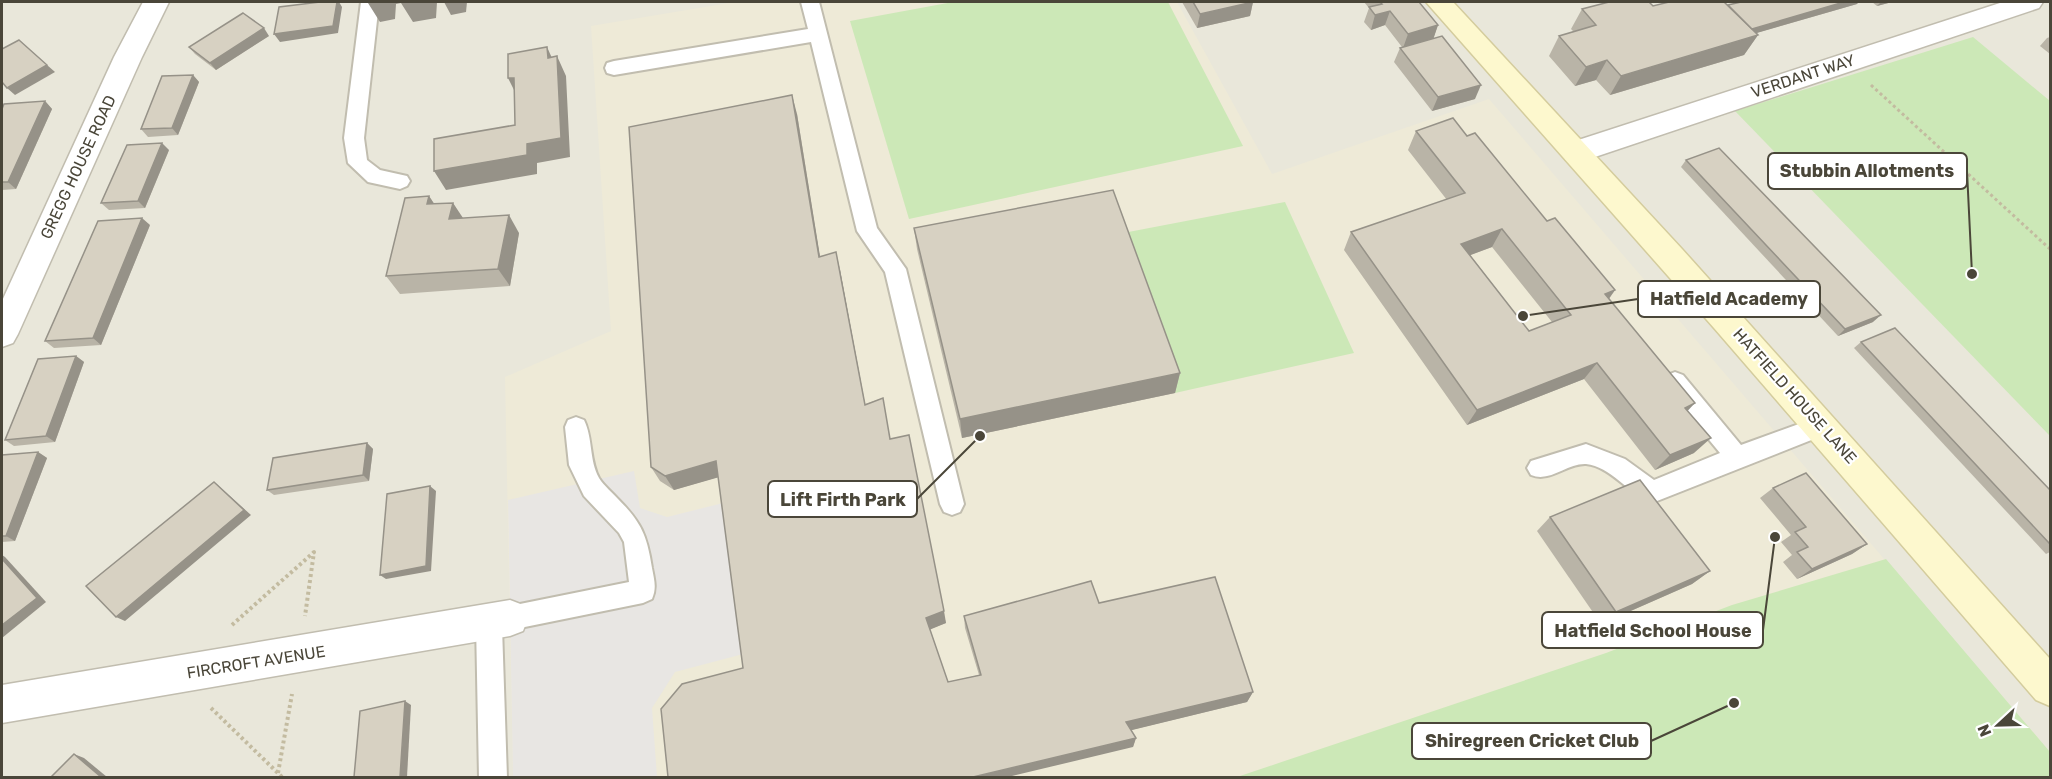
<svg xmlns="http://www.w3.org/2000/svg" width="2052" height="779" font-family="Rubik,sans-serif">
<style>
.residential{fill:#e9e7da}
.education{fill:#eeead7}
.green{fill:#cce8b7}
.parking{fill:#e8e6e3}
.lines{fill:none;stroke-linecap:round;stroke-linejoin:round}
.lane-casing{stroke:#c1bdaf;stroke-width:4}
.street-casing{stroke:#c1bdaf;stroke-width:3}
.secondary-casing{stroke:#d4cc9d;stroke-width:3}
.path-far1{stroke:#c3bba0;stroke-width:3;stroke-dasharray:3 3;stroke-linecap:butt}
.path{stroke:#c3bba0;stroke-width:4;stroke-dasharray:3 3;stroke-linecap:butt}
.lane{fill:#fff;fill-rule:evenodd}
.street{fill:#fff;fill-rule:evenodd}
.secondary{fill:#fdf8ce;fill-rule:evenodd}
.wall{fill:#b9b4a7;fill-rule:evenodd}
.shaded-wall{fill:#969288}
.building{fill:#d7d1c2;stroke:#969288;stroke-width:1.5;fill-rule:evenodd}
.labels{text-anchor:middle;dominant-baseline:central;stroke-width:4.5;stroke-linejoin:round;paint-order:stroke}
.street-label{font-size:16px;fill:#4a4639;stroke:#fff}
.leader{fill:none;stroke:#4a4639;stroke-width:2}
.callout-dot{fill:#4a4639;stroke:#fff;stroke-width:2}
.callout{fill:#fff;stroke:#4a4639;stroke-width:2}
.callout-label{font-size:18px;text-anchor:middle;font-weight:bold;fill:#4a4639}
</style>
<rect width="100%" height="100%" fill="#f6f4ec"/>
<rect class="residential" x="2" y="2" width="2048" height="775"/>
<polygon class="education" points="735,2 1177,2 1272,174 1489,99 2050,752 2050,777 513,777 505,377 611,331 591,26"/>
<g class="green">
<polygon points="953,2 1168,2 1243,146 909,219 850,21"/>
<polygon points="1973,37 2050,101 2050,436 1735,111"/>
<polygon points="1285,202 1354,353 1175,393 1118,234"/>
<polygon points="1886,559 2050,752 2050,777 1237,777 1606,653 1732,605"/>
</g>
<polygon class="parking" points="634,471 640,508 667,517 727,502 747,653 675,672 652,708 657,777 513,777 508,500"/>
<g class="lines">
<g class="lane-casing">
<g id="lane">
<polygon points="361,2 379,2 364,138 367,160 380,170 407,176 410,181 407,186 400,189 368,182 348,163 344,138"/>
<polygon points="801,2 819,2 877,228 906,269 964,504 960,512 952,515 944,512 940,504 885,272 857,231 811,42 614,75 607,73 605,68 607,63 614,61 808,29"/>
<path d="M1675 372 1683 375 1741 445 1821 416 1829 419 1832 426 1829 433 1652 503C1630 495 1610 466 1586 464 1567 463 1550 483 1531 475L1527 468 1531 461 1586 444 1625 459 1654 480 1720 453 1667 389 1664 382 1667 375Z"/>
<path d="M576 417 584 420C593 438 589 460 599 478 604 486 612 492 618 499 641 522 647 535 652 568 654 579 657 588 652 599L643 603 510 630 502 627 507 778H479L476 623 480 614 489 611 498 616 501 609 510 606 629 582 624 542 619 533 584 496 569 465 565 427 568 420Z"/>
</g>
</g>
<g class="street-casing">
<g id="street">
<polygon points="143,2 169,2 142,57 18,334 13,343 2,347 2,301 114,57"/>
<polygon points="2003,2 2043,2 2039,8 1586,160 1576,163 1566,160 1562,152 1566,144"/>
<polygon points="510,600 523,605 528,618 523,631 510,636 2,723 2,685"/>
</g>
</g>
<g class="secondary-casing">
<polygon id="secondary" points="1426,2 1453,2 1682,249 2050,659 2050,706 2036,700 1714,328"/>
</g>
<polyline class="path-far1" points="1871,85 2050,249"/>
<g class="path">
<polyline points="232,625 314,552 305,616"/>
<polyline points="211,708 283,778"/>
<polyline points="278,773 292,694"/>
</g>
<use href="#lane" class="lane"/>
<use href="#street" class="street"/>
<use href="#secondary" class="secondary"/>
</g>
<g class="wall">
<polygon points="1182,2 1253,2 1250,16 1197,28"/>
<polygon points="1364,2 1419,2 1438,25 1433,39 1475,99 1432,111 1394,62 1400,48 1402,47 1385,25 1371,30 1364,22 1369,8"/>
<polygon points="1872,2 1892,2 1877,6"/>
<polygon points="1857,4 1756,33 1758,35 1744,55 1610,95 1596,80 1575,86 1549,56 1559,36 1574,32 1571,29 1582,9 1653,6"/>
<polygon points="269,36 216,70 195,54 189,47"/>
<polygon points="2050,37 2050,54 2040,46 2047,38"/>
<polygon points="193,75 199,82 178,135 148,137 141,129"/>
<polygon points="45,101 52,109 16,189 2,190 2,109"/>
<polygon points="797,114 820,257 840,270 865,404 883,398 890,439 946,623 930,629 948,682 979,675 965,628 964,616 1099,603 1253,692 1247,702 1131,730 1136,738 1133,747 743,668 718,477 674,490 660,481 651,467"/>
<path d="M1416 131 1467 136 1547 221 1615 290 1609 299 1688 411 1694 453 1655 470 1584 379 1467 425 1344 250 1351 232 1447 200 1408 150ZM1492 247 1552 322 1529 331 1470 255Z"/>
<polygon points="169,150 145,208 109,210 101,203"/>
<polygon points="1686,160 1873,322 1838,336 1681,167"/>
<polygon points="429,196 434,204 453,203 462,218 519,233 510,286 400,294 386,276"/>
<polygon points="150,225 101,345 54,348 45,341"/>
<polygon points="914,228 1180,373 1175,393 962,438 917,249"/>
<polygon points="1861,342 2050,490 2050,552 2046,554 1854,348"/>
<polygon points="76,356 84,362 55,442 14,446 5,440"/>
<polygon points="367,443 373,449 369,481 274,495 267,490"/>
<polygon points="38,452 47,458 15,541 2,542 2,455"/>
<polygon points="1773,488 1867,544 1852,554 1797,579 1783,562 1792,555 1781,542 1791,535 1760,498"/>
<polygon points="1550,517 1710,571 1692,584 1601,624 1537,531"/>
</g>
<g class="shaded-wall">
<polygon points="337,2 339,2 342,7 338,33 280,42 274,34"/>
<polygon points="372,2 437,2 436,18 413,22 401,3 396,4 395,19 380,22 368,3"/>
<polygon points="444,2 467,2 466,12 451,15"/>
<polygon points="1253,2 1250,16 1197,28 1200,14"/>
<polygon points="1844,2 1859,2 1857,4 1743,37 1748,30"/>
<polygon points="1881,2 1892,2 1877,6"/>
<polygon points="1390,11 1385,25 1371,30 1375,15"/>
<polygon points="1438,25 1433,40 1403,48 1408,34"/>
<polygon points="264,28 269,36 216,70 210,63"/>
<polygon points="1758,35 1744,55 1610,95 1621,76"/>
<polygon points="547,47 556,67 548,58"/>
<polygon points="557,56 566,76 570,157 537,163 537,174 446,190 434,171 527,144"/>
<polygon points="1607,60 1596,80 1575,86 1586,67"/>
<polygon points="47,65 55,72 15,95 7,88"/>
<polygon points="193,75 199,82 178,135 172,128"/>
<polygon points="508,78 514,78 518,98"/>
<polygon points="1481,85 1475,99 1432,111 1438,97"/>
<polygon points="792,95 797,114 823,275 819,257"/>
<polygon points="45,101 52,109 16,189 8,182"/>
<polygon points="162,143 169,150 145,208 138,201"/>
<polygon points="429,196 441,214 427,204"/>
<polygon points="453,203 465,221 449,219"/>
<polygon points="509,215 519,233 510,286 498,269"/>
<polygon points="142,218 150,225 101,345 93,338"/>
<polygon points="1502,229 1492,247 1452,262 1461,244"/>
<polygon points="836,252 840,270 868,420 865,405"/>
<polygon points="1615,290 1602,308 1605,294"/>
<polygon points="1881,315 1873,322 1838,336 1845,329"/>
<polygon points="76,356 84,362 55,442 46,436"/>
<polygon points="1597,363 1584,379 1467,425 1477,410"/>
<polygon points="1180,373 1175,393 962,438 960,419"/>
<polygon points="1695,403 1680,419 1685,408"/>
<polygon points="1711,438 1694,453 1655,470 1670,455"/>
<polygon points="367,443 373,449 369,481 363,475"/>
<polygon points="38,452 47,458 15,541 6,536"/>
<polygon points="716,461 723,476 674,490 665,476"/>
<polygon points="214,482 221,488 251,515 125,621 116,617"/>
<polygon points="430,486 436,491 431,571 386,579 380,575"/>
<polygon points="1867,544 1852,554 1797,579 1812,569"/>
<polygon points="2,555 5,557 46,602 2,638"/>
<polygon points="1710,571 1692,584 1601,624 1616,612"/>
<polygon points="944,611 946,623 929,630 926,618"/>
<polygon points="1253,692 1247,702 1124,732 1126,722"/>
<polygon points="405,701 411,705 407,777 400,777"/>
<polygon points="1136,738 1133,747 1008,777 973,777"/>
<polygon points="74,754 84,758 107,777 101,777"/>
</g>
<g class="building">
<polygon points="320,2 337,2 333,26 274,34 279,7"/>
<polygon points="1193,2 1253,2 1200,14"/>
<polygon points="1380,2 1419,2 1438,25 1408,34 1390,11 1375,15 1369,7 1382,4"/>
<polygon points="1609,2 1649,2 1653,6 1669,2 1724,2 1758,35 1621,76 1607,60 1586,67 1559,36 1596,25 1582,9"/>
<polygon points="1741,2 1844,2 1752,29 1728,5"/>
<polygon points="243,13 264,28 210,63 189,47"/>
<polygon points="1442,36 1481,85 1438,97 1400,48"/>
<polygon points="19,40 47,65 7,88 2,82 2,49"/>
<polygon points="547,47 548,58 557,56 561,138 527,144 527,155 434,171 434,139 515,125 514,78 508,78 508,54"/>
<polygon points="193,75 172,128 141,129 162,76"/>
<polygon points="792,95 819,257 836,252 865,405 883,398 890,439 909,435 944,611 926,618 948,682 981,675 964,616 1091,581 1099,603 1215,577 1253,692 1126,722 1136,738 973,777 668,777 661,709 682,684 743,668 716,461 665,476 651,467 629,127"/>
<polygon points="45,101 8,182 2,182 2,109 4,104"/>
<path d="M1453 118 1467 136 1475 133 1547 221 1555 218 1615 290 1605 294 1695 403 1685 408 1711 438 1670 455 1597 363 1477 410 1351 232 1465 193 1416 131ZM1502 229 1571 315 1529 331 1461 244Z"/>
<polygon points="162,143 138,201 101,203 127,145"/>
<polygon points="1719,148 1881,315 1845,329 1686,160"/>
<polygon points="1113,190 1180,373 960,419 914,228"/>
<polygon points="429,196 427,204 453,203 449,219 509,215 498,269 386,276 405,198"/>
<polygon points="142,218 93,338 45,341 98,221"/>
<polygon points="1895,328 2050,490 2050,544 1861,342"/>
<polygon points="76,356 46,436 5,440 38,359"/>
<polygon points="367,443 363,475 267,490 273,458"/>
<polygon points="38,452 6,536 2,536 2,455"/>
<polygon points="1806,473 1867,544 1812,569 1797,552 1808,547 1795,532 1806,527 1773,488"/>
<polygon points="1640,480 1710,571 1616,612 1550,517"/>
<polygon points="214,482 244,510 116,617 86,586"/>
<polygon points="430,486 426,566 380,575 387,494"/>
<polygon points="2,559 37,598 2,625"/>
<polygon points="405,701 400,777 354,777 360,711"/>
<polygon points="74,754 101,777 51,777"/>
</g>
<g class="labels">
<g class="street-label">
<text transform="translate(1803 76) rotate(-18)">VERDANT WAY</text>
<text transform="translate(78 167) rotate(-65)">GREGG HOUSE ROAD</text>
<text transform="translate(1795 396) rotate(48)">HATFIELD HOUSE LANE</text>
<text transform="translate(256 662) rotate(-9)">FIRCROFT AVENUE</text>
</g>
</g>
<path class="leader" d="M1972 274L1967 171M1523 316L1638 299M980 436L917 499M1775 537L1763 630M1734 703L1651 741"/>
<g class="callout-dot">
<circle cx="1972" cy="274" r="6"/>
<circle cx="1523" cy="316" r="6"/>
<circle cx="980" cy="436" r="6"/>
<circle cx="1775" cy="537" r="6"/>
<circle cx="1734" cy="703" r="6"/>
</g>
<g class="callout">
<rect x="1768" y="153" width="199" height="36" rx="6"/>
<rect x="1638" y="281" width="182" height="36" rx="6"/>
<rect x="768" y="481" width="149" height="36" rx="6"/>
<rect x="1542" y="612" width="221" height="36" rx="6"/>
<rect x="1412" y="723" width="239" height="36" rx="6"/>
</g>
<g class="callout-label">
<text x="1867" y="177">Stubbin Allotments</text>
<text x="1729" y="305">Hatfield Academy</text>
<text x="843" y="506">Lift Firth Park</text>
<text x="1653" y="637">Hatfield School House</text>
<text x="1532" y="747">Shiregreen Cricket Club</text>
</g>
<rect width="2052" height="779" fill="none" stroke="#4a4639" stroke-width="6"/>
<g transform="translate(1998 725) rotate(248)" stroke="#ffffff" stroke-width="4.5" paint-order="stroke">
<path d="M0-4.5L10 22L0 15L-10 22Z" fill="#4a4639"/>
<text y="-9" font-size="16" font-weight="bold" text-anchor="middle" fill="#4a4639">N</text>
</g>
</svg>
